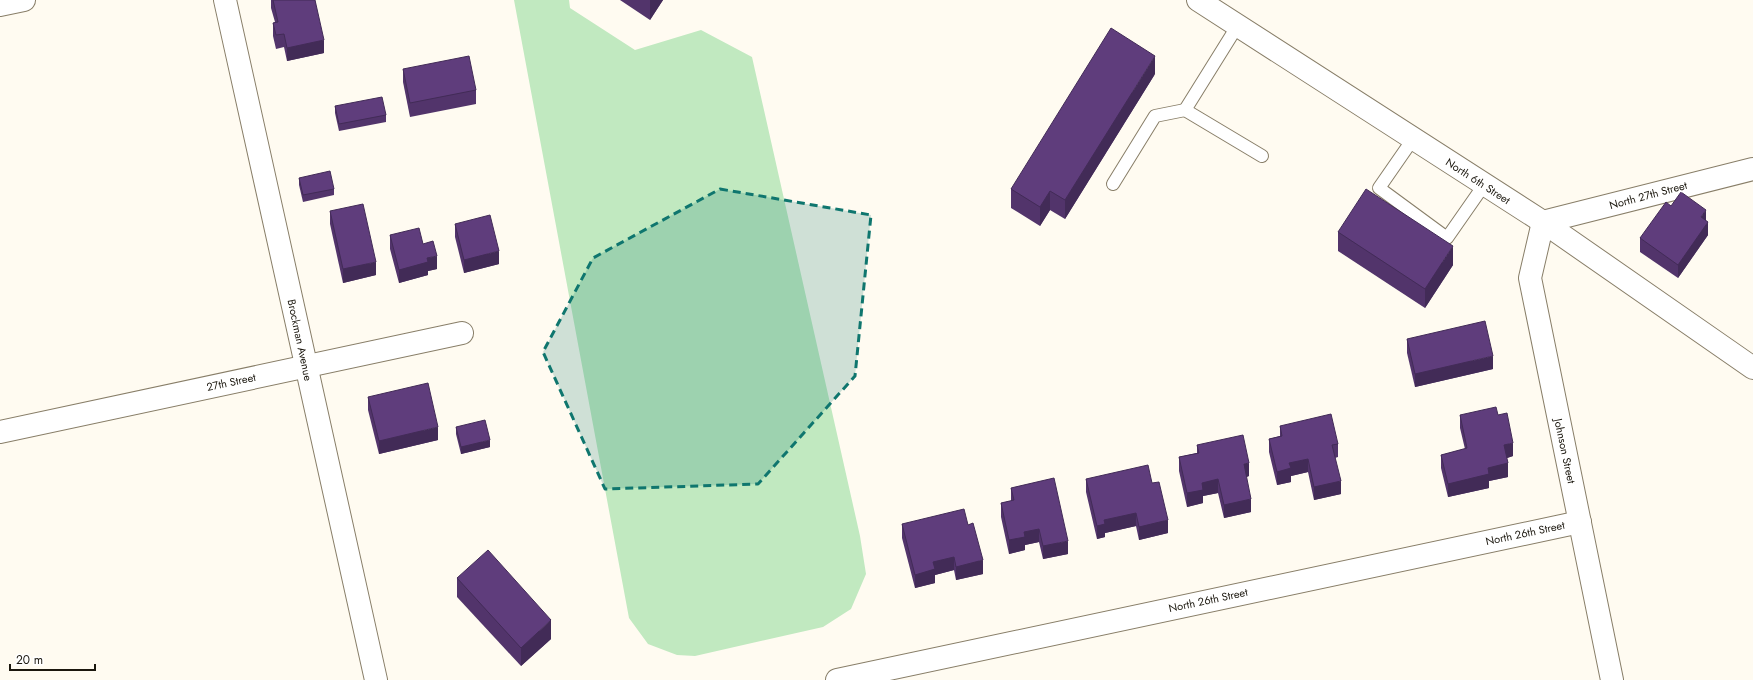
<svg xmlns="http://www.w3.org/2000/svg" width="1753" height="680" font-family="Jost,sans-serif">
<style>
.green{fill:#c1e9c0}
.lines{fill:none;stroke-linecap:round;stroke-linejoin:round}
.service-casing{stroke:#887e68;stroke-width:14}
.minor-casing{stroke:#887e68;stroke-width:24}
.tertiary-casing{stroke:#887e68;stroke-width:24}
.service{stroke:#fff;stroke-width:12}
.minor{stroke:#fff;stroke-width:22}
.tertiary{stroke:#fff;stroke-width:22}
.wall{fill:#52346b}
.shaded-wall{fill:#422b57}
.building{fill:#5f3d7c;stroke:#422b57}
.marked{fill:#0f766e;fill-opacity:0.2;stroke:#0f766e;stroke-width:3;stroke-dasharray:8 5;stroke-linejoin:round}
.labels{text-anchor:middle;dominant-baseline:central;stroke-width:4;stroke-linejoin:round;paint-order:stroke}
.street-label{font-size:11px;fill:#1b170e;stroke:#fff}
</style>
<rect width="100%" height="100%" fill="#fffbf1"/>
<polygon class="green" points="514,0 569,0 570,8 635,50 701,30 752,57 860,536 866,574 851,609 823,627 695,656 677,655 648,644 629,618"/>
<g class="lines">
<g class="service-casing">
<g id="service">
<polyline points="1238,25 1185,110 1262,156"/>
<polyline points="1413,139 1379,188 1447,238 1484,185"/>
<polyline points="1113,184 1155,116 1185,110"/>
</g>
</g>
<g class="minor-casing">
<g id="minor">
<polyline points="225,0 376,680"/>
<polyline points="0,5 24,0"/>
<polyline points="0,432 462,333"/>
<polyline points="837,680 1580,522"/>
<polyline points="1612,680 1530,278 1543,222 1753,169"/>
</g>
</g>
<g class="tertiary-casing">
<polyline id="tertiary" points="1198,0 1543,222 1753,368"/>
</g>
<use href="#service" class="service"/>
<use href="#minor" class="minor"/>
<use href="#tertiary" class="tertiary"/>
</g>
<g class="wall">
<polygon points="271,0 315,0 324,53 287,61 284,47 276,49 273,36 273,23 275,22 271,8"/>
<polygon points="620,0 663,0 650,20"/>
<polygon points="403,69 476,90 476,104 410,117 403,82"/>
<polygon points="1155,74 1065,219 1050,210 1040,226 1011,208 1011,189"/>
<polygon points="335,106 386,115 386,122 339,131 335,113"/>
<polygon points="299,178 334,189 334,195 303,202 299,185"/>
<polygon points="1671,206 1706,220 1708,235 1678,278 1640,252 1640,238"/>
<polygon points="330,211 376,275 343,283 330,224"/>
<polygon points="455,224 499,264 464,273 455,237"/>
<polygon points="1338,232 1453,265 1425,308 1338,251"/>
<polygon points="390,235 423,244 437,269 428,271 428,275 399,283 390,249"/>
<polygon points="1407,339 1493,369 1415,387 1407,353"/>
<polygon points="368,397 438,440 379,454 368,410"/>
<polygon points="1460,415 1498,415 1513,456 1507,458 1508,477 1489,481 1489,488 1448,497 1441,468 1441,455 1465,449 1460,428"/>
<polygon points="1280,426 1338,444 1338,457 1335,458 1341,494 1314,500 1308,472 1291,476 1291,482 1277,485 1269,452 1269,439 1280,436"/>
<polygon points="456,427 490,447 461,454 456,434"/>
<polygon points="1197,445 1249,476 1246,477 1251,512 1224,518 1218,493 1203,496 1203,503 1187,507 1179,471 1179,457 1197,453"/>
<polygon points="1086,479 1152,483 1168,533 1139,540 1136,526 1105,533 1105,537 1097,539 1086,492"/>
<polygon points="1011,488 1068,554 1043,559 1039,542 1025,545 1025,550 1009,554 1001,517 1001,503 1011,501"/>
<polygon points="902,524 968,525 983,574 956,580 954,570 935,575 935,583 915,588 902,538"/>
<polygon points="457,578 551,639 521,666 457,597"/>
</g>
<g class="shaded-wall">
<polygon points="650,0 663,0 650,20"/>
<polygon points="324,40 324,53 287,61 287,48"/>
<polygon points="1155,56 1155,74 1065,219 1065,200"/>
<polygon points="1050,191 1050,210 1040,226 1040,207"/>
<polygon points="1706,210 1706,223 1701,217"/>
<polygon points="1708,222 1708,235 1678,278 1678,265"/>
<polygon points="1453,246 1453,265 1425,308 1425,289"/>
<polygon points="499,251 499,264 464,273 464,260"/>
<polygon points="437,256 437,269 428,271 428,275 399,283 399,270 427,258"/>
<polygon points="376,262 376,275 343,283 343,269"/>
<polygon points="1493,356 1493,369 1415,387 1415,374"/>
<polygon points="438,427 438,440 379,454 379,441"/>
<polygon points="490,440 490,447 461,454 461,447"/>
<polygon points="1513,443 1513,456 1504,459 1504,445"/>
<polygon points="1308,459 1308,472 1291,476 1291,482 1277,485 1277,472 1289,463"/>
<polygon points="1249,463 1249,476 1244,478 1244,464"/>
<polygon points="1508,463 1508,477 1489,481 1489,488 1448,497 1448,484 1488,468"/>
<polygon points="1218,479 1218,493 1203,496 1203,503 1187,507 1187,493 1202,483"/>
<polygon points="1341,481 1341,494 1314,500 1314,487"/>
<polygon points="1251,499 1251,512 1224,518 1224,505"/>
<polygon points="1136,513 1136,526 1105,533 1105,537 1097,539 1097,526 1104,520"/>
<polygon points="1168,520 1168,533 1139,540 1139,527"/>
<polygon points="1039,529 1039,542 1025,545 1025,550 1009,554 1009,540 1024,532"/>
<polygon points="1068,541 1068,554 1043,559 1043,546"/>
<polygon points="954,557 954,570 935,575 935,583 915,588 915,575 933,562"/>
<polygon points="983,560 983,574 956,580 956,567"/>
<polygon points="551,620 551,639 521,666 521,648"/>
</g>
<g class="building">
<polygon points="273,0 315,0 324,40 287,48 284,34 276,35 273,23 278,22"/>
<polygon points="1111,28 1155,56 1065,200 1050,191 1040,207 1011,189"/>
<polygon points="469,56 476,90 410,103 403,69"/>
<polygon points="382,97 386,115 339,124 335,106"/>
<polygon points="330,171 334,189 303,195 299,178"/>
<polygon points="1366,189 1453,246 1425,289 1338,232"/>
<polygon points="1681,192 1706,210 1701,217 1708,222 1678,265 1640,238 1666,202 1671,206"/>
<polygon points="363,204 376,262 343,269 330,211"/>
<polygon points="490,215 499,251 464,260 455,224"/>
<polygon points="419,228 423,244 433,241 437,256 427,258 428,262 399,270 390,235"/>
<polygon points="1485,321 1493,356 1415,374 1407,339"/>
<polygon points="428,383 438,427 379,441 368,397"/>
<polygon points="1496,407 1498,415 1507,413 1513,443 1504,445 1508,463 1488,468 1489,474 1448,484 1441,455 1467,448 1460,415"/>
<polygon points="1331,414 1338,444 1332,445 1341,481 1314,487 1308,459 1289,463 1291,468 1277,472 1269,439 1282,436 1280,426"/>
<polygon points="485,420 490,440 461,447 456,427"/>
<polygon points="1243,435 1249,463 1244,464 1251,499 1224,505 1218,479 1202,483 1203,490 1187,493 1179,457 1199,453 1197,445"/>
<polygon points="1148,465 1152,483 1159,482 1168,520 1139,527 1136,513 1104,520 1105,524 1097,526 1086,479"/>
<polygon points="1054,478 1068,541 1043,546 1039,529 1024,532 1025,537 1009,540 1001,503 1014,500 1011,488"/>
<polygon points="964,509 968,525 973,523 983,560 956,567 954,557 933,562 935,569 915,575 902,524"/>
<polygon points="488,550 551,620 521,648 457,578"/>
</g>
<path class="marked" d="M720 189 871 215 855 376 758 484 605 489 543 352 593 258Z"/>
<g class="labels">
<g class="street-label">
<text transform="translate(1478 181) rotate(33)">North 6th Street</text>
<text transform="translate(1648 195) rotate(-15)">North 27th Street</text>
<text transform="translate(300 340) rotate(78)">Brockman Avenue</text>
<text transform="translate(231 382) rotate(-12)">27th Street</text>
<text transform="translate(1565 451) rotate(78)">Johnson Street</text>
<text transform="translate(1525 533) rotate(-12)">North 26th Street</text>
<text transform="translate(1208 600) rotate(-12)">North 26th Street</text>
</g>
</g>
<path d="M10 664v6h85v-6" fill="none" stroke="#1b170e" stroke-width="2"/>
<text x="16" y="664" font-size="12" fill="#1b170e" stroke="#ffffff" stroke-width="3" paint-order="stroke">20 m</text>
</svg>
